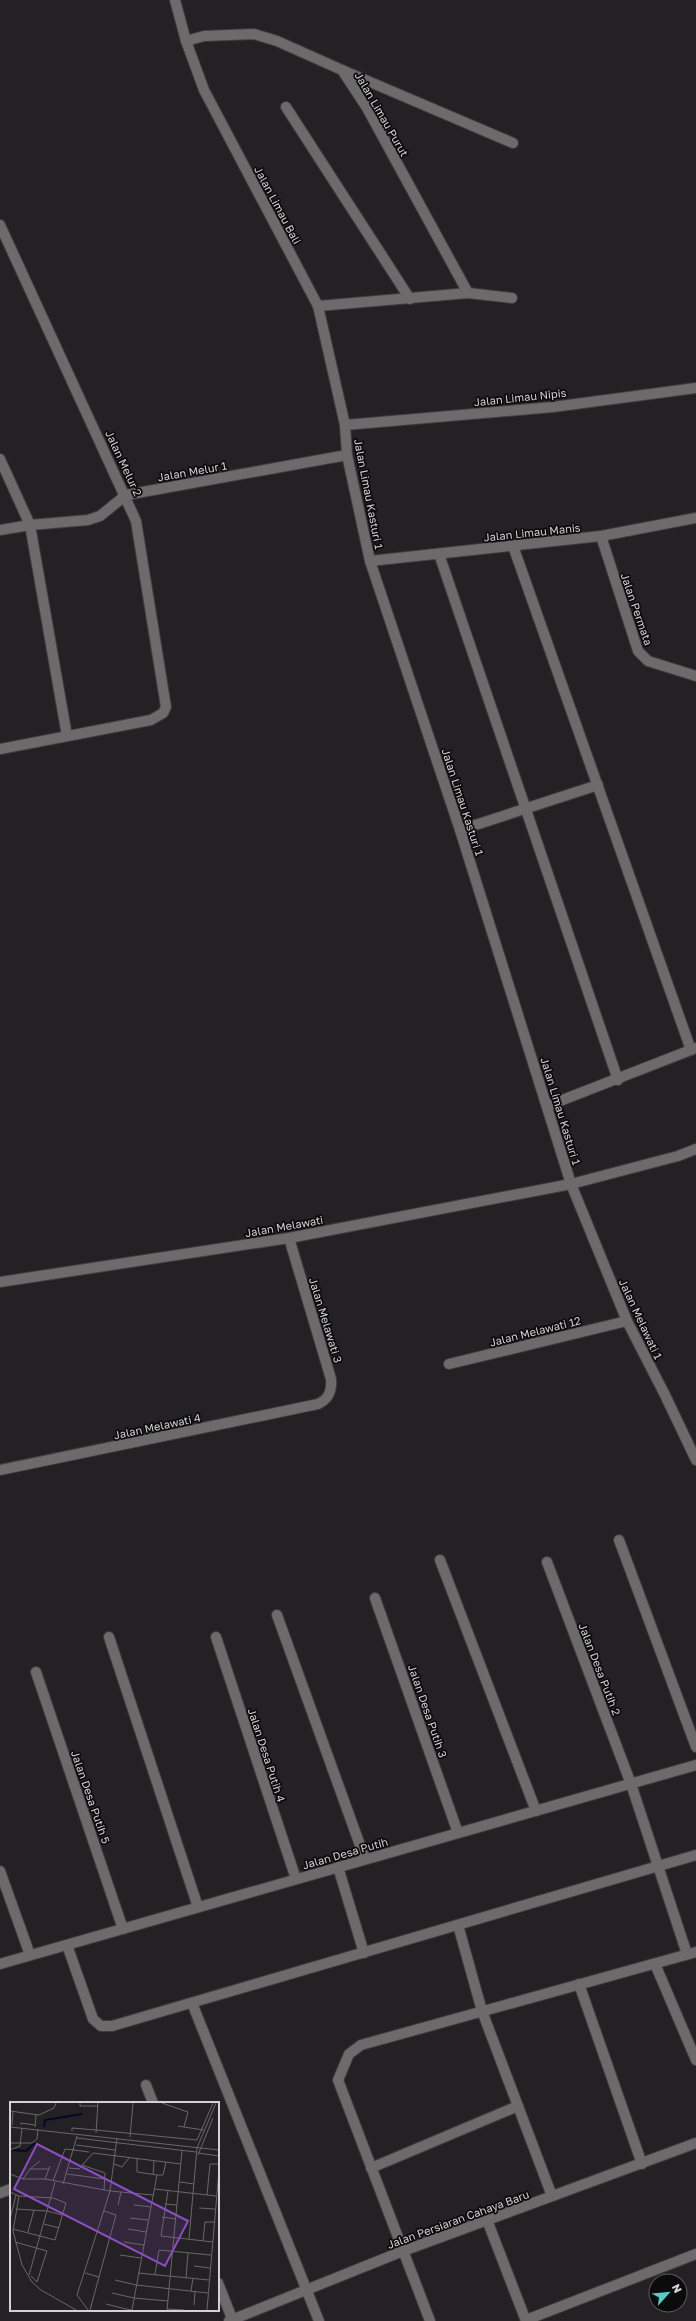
<svg xmlns="http://www.w3.org/2000/svg" width="696" height="2321" font-family="'Golos Text',sans-serif">
<style>
.lines{fill:none;stroke-linecap:round;stroke-linejoin:round}
.minor-casing{stroke:#3f3d40;stroke-width:12}
.minor{stroke:#6c6a6b;stroke-width:10}
.labels{text-anchor:middle;dominant-baseline:central;stroke-width:3.5;stroke-linejoin:round;paint-order:stroke}
.street-label{font-size:11px;fill:#d3d1d3;stroke:#0c0b0c}
.inset-river{fill:none;stroke:#030729;stroke-width:2}
.inset-road{fill:none;stroke:#69676a;stroke-width:1}
.view{fill:#8d4dc3;fill-opacity:0.15;stroke:#8d4dc3;stroke-width:2}
.inset-edge{fill:none;stroke:#d3d1d3;stroke-width:2}
</style>
<rect width="100%" height="100%" fill="#232124"/>
<g class="lines">
<g class="minor-casing">
<g id="minor">
<polyline points="175,0 186,41 204,90 318,306 345,425 347,455 370,561 460,830 571,1184 627,1321 665,1395 696,1460"/>
<polyline points="186,41 204,36 254,34 277,41 342,70 367,108 468,293"/>
<polyline points="342,70 513,143"/>
<polyline points="286,107 410,299"/>
<polyline points="0,225 136,521 166,707 163,713 151,720 0,749"/>
<polyline points="318,306 468,293 512,298"/>
<polyline points="345,425 553,407 696,388"/>
<polyline points="0,459 30,525 67,736"/>
<polyline points="0,530 30,525 88,520 100,516 126,495 347,455"/>
<polyline points="601,536 638,651 648,661 696,676"/>
<polyline points="513,546 691,1050"/>
<polyline points="439,554 618,1080"/>
<polyline points="370,561 601,536 696,518"/>
<polyline points="460,830 598,785"/>
<polyline points="547,1106 696,1048"/>
<polyline points="0,1282 289,1238 571,1184 678,1156 696,1149"/>
<polyline points="449,1364 627,1321"/>
<path d="M0 1470 318 1404C329 1399 332 1391 331 1379L289 1238"/>
<polyline points="619,1540 696,1747"/>
<polyline points="440,1560 536,1811"/>
<polyline points="547,1562 631,1784 687,1954"/>
<polyline points="375,1598 458,1833"/>
<polyline points="277,1615 365,1859"/>
<polyline points="109,1637 198,1907"/>
<polyline points="216,1637 296,1879"/>
<polyline points="36,1672 123,1929"/>
<polyline points="338,1867 364,1953"/>
<polyline points="0,1871 30,1955"/>
<polyline points="458,1925 482,2011 552,2196"/>
<polyline points="67,1945 93,2019 101,2026 112,2026 696,1855"/>
<polyline points="0,1964 696,1765"/>
<polyline points="655,1964 696,2060"/>
<polyline points="579,1984 642,2164"/>
<polyline points="192,2003 319,2321"/>
<polyline points="146,2085 153,2103"/>
<polyline points="371,2168 518,2106"/>
<polyline points="0,2193 11,2189"/>
<polyline points="487,2220 526,2321"/>
<polyline points="218,2283 233,2321"/>
<polyline points="526,2320 696,2254"/>
<polyline points="229,2321 403,2251 696,2143"/>
<polyline points="430,2321 338,2080 349,2054 361,2045 696,1952"/>
</g>
</g>
<use href="#minor" class="minor"/>
</g>
<g class="labels">
<g class="street-label">
<text transform="translate(382 114) rotate(60)">Jalan Limau Purut</text>
<text transform="translate(278 205) rotate(62)">Jalan Limau Bali</text>
<text transform="translate(520 397) rotate(-6)">Jalan Limau Nipis</text>
<text transform="translate(124 463) rotate(65)">Jalan Melur 2</text>
<text transform="translate(192 471) rotate(-10)">Jalan Melur 1</text>
<text transform="translate(369 494) rotate(79)">Jalan Limau Kasturi 1</text>
<text transform="translate(532 532) rotate(-6)">Jalan Limau Manis</text>
<text transform="translate(637 609) rotate(71)">Jalan Permata</text>
<text transform="translate(463 802) rotate(72)">Jalan Limau Kasturi 1</text>
<text transform="translate(561 1111) rotate(73)">Jalan Limau Kasturi 1</text>
<text transform="translate(284 1226) rotate(-10)">Jalan Melawati</text>
<text transform="translate(641 1319) rotate(65)">Jalan Melawati 1</text>
<text transform="translate(326 1320) rotate(73)">Jalan Melawati 3</text>
<text transform="translate(535 1331) rotate(-14)">Jalan Melawati 12</text>
<text transform="translate(157 1426) rotate(-12)">Jalan Melawati 4</text>
<text transform="translate(600 1669) rotate(69)">Jalan Desa Putih 2</text>
<text transform="translate(428 1711) rotate(71)">Jalan Desa Putih 3</text>
<text transform="translate(267 1755) rotate(72)">Jalan Desa Putih 4</text>
<text transform="translate(91 1797) rotate(71)">Jalan Desa Putih 5</text>
<text transform="translate(345 1853) rotate(-16)">Jalan Desa Putih</text>
<text transform="translate(458 2219) rotate(-20)">Jalan Persiaran Cahaya Baru</text>
</g>
</g>
<g transform="translate(10 2102)">
<rect width="209" height="209" fill="#232124"/>
<path class="inset-river" d="M34 25 35 18 72 12M2 48 16 49 25 41"/>
<path class="inset-road" d="M70 1V4H88M152 1 178 10 174 25 168 24M0 9 29 13 44 6 46 1M2 23 3 9M11 23V21L25 23M0 25 209 48M25 25 26 13M174 25 194 28M62 29V26L86 28 187 38 203 1M86 31 88 1M120 35 123 1M67 36 186 50M0 41H22L27 37 28 27M66 43 105 48M0 48 10 44 12 26M64 48 79 50M188 51 209 54M188 53 203 16M127 57V70L147 73M104 62 112 65 119 56M72 63 95 71 94 88M59 66 69 67 83 51 171 62M20 67 30 59M0 72 13 77H35L100 89 143 93M57 72 95 77M143 73 144 59M13 77 20 67H39M35 77 40 64M43 79 55 47 65 48M170 80 184 82M53 82 67 34M145 87 206 94M158 89 151 134 203 140M0 90 9 94 43 96 56 101 45 138 3 127M197 93 200 62H209M9 94 3 129 12 163 22 180 31 188 66 208M155 102 167 103M108 103 111 90M124 103 141 105M189 106 205 107M6 107 37 109 52 113M152 115 166 117M120 116 138 118M0 117 6 93M34 122 49 126M118 127 136 130M18 130 24 108M179 137 187 46 206 1M193 139 195 120H204M5 140 37 149 27 180 21 174M114 140 134 143M110 153 131 156M184 164 200 166M75 171 89 175M128 171 199 178M145 172 149 148 201 153M19 173 45 80M176 176 178 151M105 178 126 183 198 191M181 189 183 176M102 191 124 196 158 199M96 202 116 207 122 208 147 73H153L156 60M184 203 185 190M157 207 174 208M78 208 67 193 100 89 107 36M80 208 106 113 94 109M157 208 172 49M197 208 209 68"/>
<path class="view" d="M27 42 178 119 155 164 4 87Z"/>
<rect width="209" height="209" class="inset-edge"/>
</g>
<g transform="translate(668 2293) rotate(63)"><circle r="19" fill="#0c0b0c" stroke="#5c5a5c"/>
<path d="M0-3L7 15L0 10L-7 15Z" fill="#54cdc8"/>
<text y="-6" font-size="11" font-weight="bold" text-anchor="middle" fill="#d3d1d3">N</text>
</g>
</svg>
